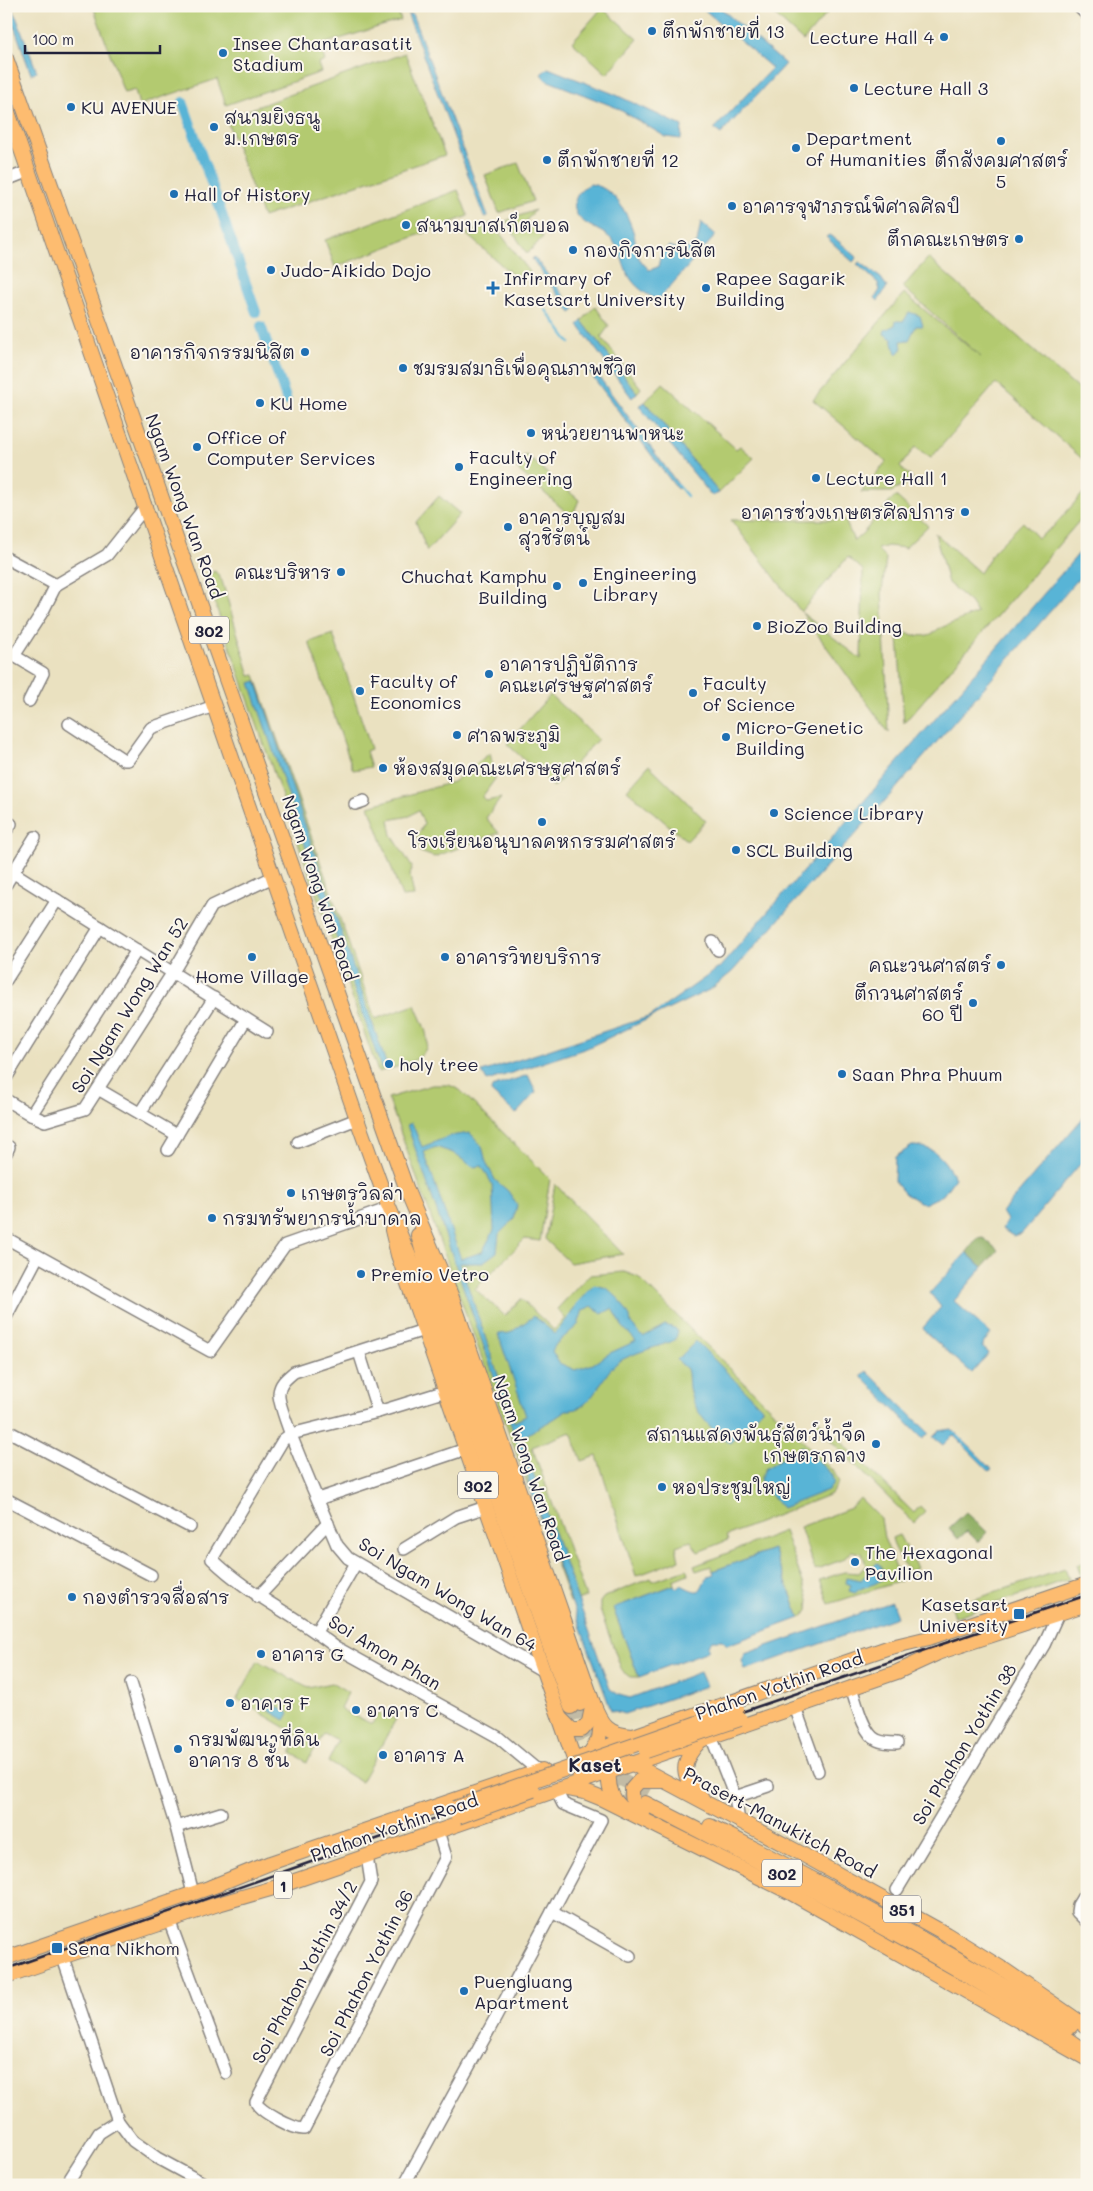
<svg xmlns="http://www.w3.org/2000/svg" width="1093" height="2191" font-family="Mali,'Playpen Sans Thai',sans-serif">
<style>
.green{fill:#b3ca6f;stroke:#6a7655}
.forest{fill:#8eae62;stroke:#58684e}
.water{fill:#59b4d6;stroke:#3e6b88;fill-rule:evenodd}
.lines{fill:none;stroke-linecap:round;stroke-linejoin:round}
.stream{stroke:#59b4d6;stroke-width:2.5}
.canal{stroke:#59b4d6;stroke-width:10}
.major-tunnel{stroke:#c2bba5;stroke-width:14;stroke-dasharray:14 7;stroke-linecap:butt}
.minor-casing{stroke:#86827e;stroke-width:14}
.major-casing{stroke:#86827e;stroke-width:16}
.minor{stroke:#fff;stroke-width:11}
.major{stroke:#fdbc70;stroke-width:14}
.rail{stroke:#22223b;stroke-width:2.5}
.major-bridge-casing{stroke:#86827e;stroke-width:16;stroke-linecap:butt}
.major-bridge{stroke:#fdbc70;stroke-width:14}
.poi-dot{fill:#1f6fb2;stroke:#fbf7ec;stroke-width:2}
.labels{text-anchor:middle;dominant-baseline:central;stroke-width:4;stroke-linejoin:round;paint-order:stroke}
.shield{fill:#fbf7ec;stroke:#636270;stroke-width:1}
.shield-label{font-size:16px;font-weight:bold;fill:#22223b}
.poi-label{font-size:18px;fill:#22223b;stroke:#fbf7ec;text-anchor:start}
.street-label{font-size:18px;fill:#22223b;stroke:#fbf7ec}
.neighbourhood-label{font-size:19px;font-weight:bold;fill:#22223b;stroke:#fbf7ec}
</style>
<rect width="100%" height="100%" fill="#fbf7ec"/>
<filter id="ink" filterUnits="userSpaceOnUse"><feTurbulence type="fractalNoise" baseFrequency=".02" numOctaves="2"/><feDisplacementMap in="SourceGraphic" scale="10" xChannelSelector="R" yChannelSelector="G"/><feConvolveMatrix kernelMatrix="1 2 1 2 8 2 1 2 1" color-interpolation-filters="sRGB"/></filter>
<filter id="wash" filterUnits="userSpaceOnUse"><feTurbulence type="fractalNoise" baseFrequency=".0096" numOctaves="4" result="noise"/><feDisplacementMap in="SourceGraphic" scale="20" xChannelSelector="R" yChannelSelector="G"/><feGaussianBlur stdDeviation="1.12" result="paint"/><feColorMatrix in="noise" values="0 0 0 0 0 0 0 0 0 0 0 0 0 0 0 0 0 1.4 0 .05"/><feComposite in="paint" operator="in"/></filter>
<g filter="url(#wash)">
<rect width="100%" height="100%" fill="#eae1c0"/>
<g class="green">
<polygon points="93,6 396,6 401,20 320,45 325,61 318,64 321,72 226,105 217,79 139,105 135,90 124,93"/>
<polygon points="765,6 833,6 803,41"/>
<polygon points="602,8 638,39 607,74 572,42"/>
<polygon points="405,53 445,155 263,217 226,118"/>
<polygon points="518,163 533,201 499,213 485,175"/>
<polygon points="458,190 468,216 335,267 325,240"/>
<polygon points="535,210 526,221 543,237 527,254 506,221"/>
<polygon points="492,223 530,272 521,282 466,234"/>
<polygon points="928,258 1087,397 1087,463 996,383 931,458 915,447 900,467 914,480 891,492 861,492 886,462 813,400 904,293 981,357 903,287"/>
<polygon points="595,306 609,326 601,337 641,388 637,393 582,321"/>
<polygon points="663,383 736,449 740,446 754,458 719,493 645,402"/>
<polygon points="526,455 579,500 572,517 510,463"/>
<path d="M1087 489V512L904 723 898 637 903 632C915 636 929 639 938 629L977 613 970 602 948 583 935 533 980 573 994 551 1023 522 1038 538 1053 527Z"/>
<polygon points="439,496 460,514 427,551 416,522"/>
<polygon points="894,497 897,497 928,526 905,548 888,546 877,549 886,558 882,592 889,733 802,613 861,659 863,570 848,557 801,612 731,520 845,520 854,541 863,533"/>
<path d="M215 571 222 581 250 676 255 675 375 1019 415 1005C419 1016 427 1029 427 1040 429 1063 394 1067 378 1072L205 575Z"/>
<polygon points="333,634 366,733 371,749 366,751 371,767 353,770 309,642"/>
<polygon points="550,695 598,739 554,787 507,744"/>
<polygon points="490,753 495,779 482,797 486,801 501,798 486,818 499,833 434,857 420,852 417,836 424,824 418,810 410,816 389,820 392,835 412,867 410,876 414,896 402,897 369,806 453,782"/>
<polygon points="649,765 706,821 687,841 627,790"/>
<polygon points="432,1085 449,1085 460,1090 550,1179 540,1241 525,1239 475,1289 505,1316 521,1299 554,1330 565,1318 557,1309 589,1275 624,1272 638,1277 834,1472 839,1482 831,1494 726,1536 728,1540 698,1552 691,1541 676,1546 679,1560 636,1576 597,1456 582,1461 571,1432 532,1447 586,1597 570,1602 388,1098"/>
<polygon points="555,1184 623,1254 570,1263 545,1239"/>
<polygon points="819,1420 914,1513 920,1506 925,1511 914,1523 815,1425"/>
<polygon points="860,1498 881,1519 884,1538 901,1581 829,1604 820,1580 844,1572 859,1573 866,1565 862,1553 851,1551 844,1559 815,1570 800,1527 851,1508"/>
<polygon points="784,1531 809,1599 808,1611 800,1618 773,1549 713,1571 711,1566 696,1571 694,1566"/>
<path d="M899 1535 917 1568 910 1571C901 1563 895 1550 892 1538Z"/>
<polygon points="1087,1562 1087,1574 1081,1576 1077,1565"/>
<polygon points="687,1569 688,1574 673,1580 674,1585 613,1608 639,1677 630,1677 622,1671 600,1610 600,1602 604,1597 651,1578 653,1581"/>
<polygon points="1065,1569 1069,1579 954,1617 951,1607"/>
<polygon points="258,1661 308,1688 331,1683 348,1693 340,1709 372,1724 378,1713 396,1719 361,1782 328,1762 338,1741 324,1734 307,1762 291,1753 300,1736 237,1699"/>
</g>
<g class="forest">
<polygon points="983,1238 998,1250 983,1267 966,1253 977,1239"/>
<polygon points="966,1512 987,1532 978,1542 967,1531 958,1539 949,1528"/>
</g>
<g class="water">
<polygon points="7,6 12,6 37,72 31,74"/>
<polygon points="700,6 718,6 785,64 721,134 714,129 772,68"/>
<polygon points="412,14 488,216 484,217 408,15"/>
<polygon points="548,68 614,94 682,126 681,139 666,137 615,107 546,80 541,74"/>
<path d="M590 184C613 187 626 210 633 231 636 239 635 250 639 258 641 262 646 266 649 270L658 267 661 253 669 246 683 251 697 243 701 222 716 235 658 300C641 292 630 283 624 265 621 256 619 248 612 240 600 226 571 225 575 201 577 193 583 188 590 184Z"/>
<polygon points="829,235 837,240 857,257 853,262 826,237"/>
<polygon points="534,257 575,310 571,313 532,259"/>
<polygon points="860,262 881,278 887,287 878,301 875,298 880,290 878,283 857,264"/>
<polygon points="909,312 920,316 923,326 916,326 909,340 901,341 902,350 896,354 892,339 884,334 885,330 895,325 896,321 904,321"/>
<polygon points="582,321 637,393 632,398 578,325"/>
<polygon points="591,366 680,487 677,489 587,369"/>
<polygon points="645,402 719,493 712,496 639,406"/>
<polygon points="1087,544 1087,569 908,775 732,972 711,989 587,1048 487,1081 482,1072 651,1016 720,967"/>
<polygon points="256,681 387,1066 381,1068 250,683"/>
<polygon points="528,1075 536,1092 516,1114 491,1092 492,1087"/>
<polygon points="1087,1113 1087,1156 1022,1233 1013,1236 1002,1229 1007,1220 1002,1212"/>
<path d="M412 1123 422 1147 450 1136 470 1133 482 1146 486 1162 495 1180 508 1191 517 1205 514 1219 499 1234 497 1252 482 1263H460L514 1422 526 1416 498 1334 510 1333 534 1316 555 1334 570 1315 577 1303 594 1285 607 1288 620 1300 630 1317 631 1324 643 1337 665 1325 675 1328 678 1332 675 1340C659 1347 630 1353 617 1363 599 1377 593 1412 566 1410 552 1423 534 1427 521 1440L610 1689 619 1695 630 1698 700 1672 706 1686 624 1714 611 1710 529 1486 528 1474 407 1125ZM436 1147 453 1153 473 1167 482 1166 492 1184 494 1230 482 1252 461 1259 424 1152ZM592 1306 602 1314 613 1308 622 1326 636 1341 610 1353 593 1364 575 1370 559 1363 552 1351 556 1344 578 1325 583 1310Z"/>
<path d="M912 1146C936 1146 944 1160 955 1178L943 1195 924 1204 905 1194 894 1181 895 1157Z"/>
<polygon points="966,1253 983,1267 954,1301 991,1334 982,1344 982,1347 989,1353 972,1373 922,1329 941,1307 930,1293"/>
<path d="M696 1341 763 1409 730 1443C711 1430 694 1412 689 1388 688 1381 689 1375 687 1369L677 1360Z"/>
<polygon points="867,1371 929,1433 923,1439 861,1376"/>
<polygon points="952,1429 992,1469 989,1471 953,1435 943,1445 933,1437 939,1431"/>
<polygon points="802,1446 831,1474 834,1482 828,1490 782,1508 763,1486 760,1479 765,1469"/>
<path d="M773 1549 800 1618 727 1645 722 1640H712L708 1645V1651L639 1677 613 1608 674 1585 676 1588 681 1585C704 1597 698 1590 708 1576L714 1574 713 1571Z"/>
<path d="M877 1563 880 1565 885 1576C877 1587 864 1584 855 1593L849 1591 851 1585 846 1583 847 1577 861 1580Z"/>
<polygon points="892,1602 897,1617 745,1670 742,1661 745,1654"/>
<polygon points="263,1699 289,1713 285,1720 259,1705"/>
</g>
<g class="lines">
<g class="stream">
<polyline points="546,310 570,343"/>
<polyline points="678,485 687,496"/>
</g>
<g class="canal">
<polyline points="183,102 256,312"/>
<polyline points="261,326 287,401"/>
</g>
</g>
</g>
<g filter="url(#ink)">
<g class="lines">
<g class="major-tunnel">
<polyline points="580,1704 600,1760 612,1774 650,1795"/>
<polyline points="571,1707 590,1765 606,1781 642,1802"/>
</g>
<g class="minor-casing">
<g id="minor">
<polyline points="1078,6 1087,15"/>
<polyline points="6,180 29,171"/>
<polyline points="6,558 56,585"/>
<polyline points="6,651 43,673 29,701"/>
<polyline points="14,656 43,611 56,585 107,555 146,506"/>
<polyline points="69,724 124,760 128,760 151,728 214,706"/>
<polyline points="355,804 364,801"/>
<polyline points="6,831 11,824"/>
<polyline points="6,868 267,1032"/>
<polyline points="6,884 35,837"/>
<polyline points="713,942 718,950"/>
<polyline points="6,980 57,900"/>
<polyline points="6,1078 100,927"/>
<polyline points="98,1089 177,1135"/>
<polyline points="6,1100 31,1115 45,1121 85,1109 173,972 212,906 273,877"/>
<polyline points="140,1113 214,998"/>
<polyline points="31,1115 137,950"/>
<polyline points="298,1142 357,1119"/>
<polyline points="168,1150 246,1019"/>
<polyline points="6,1153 9,1147"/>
<polyline points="6,1238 210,1351 285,1245 387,1209"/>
<polyline points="6,1317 38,1256"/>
<path d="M424 1330 294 1372C287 1378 280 1383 279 1393 276 1408 328 1523 337 1545L348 1558 543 1671"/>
<polyline points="359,1352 378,1412"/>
<path d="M446 1391 378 1412 291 1434 283 1440 212 1559C250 1596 294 1614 334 1646L498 1737 535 1768 542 1771"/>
<polyline points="6,1430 190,1527"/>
<polyline points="6,1499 151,1575"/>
<polyline points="318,1499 466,1449"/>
<polyline points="404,1549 456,1517 486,1507"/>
<polyline points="258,1597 328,1523"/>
<polyline points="316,1632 356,1563"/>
<polyline points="131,1683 176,1827 193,1893"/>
<path d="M851 1687C856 1701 863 1734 877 1740 883 1743 891 1743 897 1743"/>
<polyline points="795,1707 818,1771"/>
<polyline points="711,1736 735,1797 739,1821"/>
<polyline points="735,1797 768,1786"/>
<polyline points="176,1827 221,1813"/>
<path d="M367 1856 371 1882 256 2102C258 2111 295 2130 304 2129L446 1857 438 1831"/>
<polyline points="897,1890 1044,1645 1058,1614"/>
<polyline points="1087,1890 1078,1905 1077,1912 1087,1922"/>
<polyline points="552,1912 630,1956"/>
<polyline points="169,1920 226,2073"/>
<polyline points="63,1958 118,2121 133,2141 157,2158 207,2185"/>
<polyline points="66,2185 99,2133 118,2121"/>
<polyline points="404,2185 496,2017 601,1820 563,1804 556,1790"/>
</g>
</g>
<g class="major-casing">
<g id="major">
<path d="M6 58 408 1193 451 1295 593 1703C602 1725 607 1735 633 1736"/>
<polyline points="6,106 357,1119 386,1200 428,1302 571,1707"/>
<polyline points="392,1230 398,1255 582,1782"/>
<polyline points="418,1235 424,1257 580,1704"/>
<polyline points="928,1656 1087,1604"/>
<polyline points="560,1718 572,1730 582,1730 589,1722 593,1703"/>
<path d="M700 1741C679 1763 681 1777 702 1798"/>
<polyline points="588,1756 599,1739 601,1722"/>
<polyline points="582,1757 633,1736 887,1648 929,1638 1087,1584"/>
<polyline points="591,1761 629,1762 800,1853 946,1934 1006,1971 1087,2027"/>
<path d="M610 1765C607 1781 609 1796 621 1807"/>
<polyline points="567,1789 585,1792 600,1798 789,1892 1087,2059"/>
<path d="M645 1803C749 1856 852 1909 953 1967 995 1992 1038 2017 1078 2046"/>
<path d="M643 1816C633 1808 632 1802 632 1789L639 1781H663"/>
<path d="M710 1826C833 1888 953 1954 1071 2026"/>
<polyline points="211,1887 270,1863 542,1770"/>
<polyline points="6,1958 220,1884"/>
<polyline points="6,1976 218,1904 277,1887 897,1672 936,1654"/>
</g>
</g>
<use href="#minor" class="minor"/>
<use href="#major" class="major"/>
<polyline class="rail" points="6,1969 662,1739 1087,1595"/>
<g class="major-bridge-casing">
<g id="major-bridge">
<polyline points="646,1751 740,1719"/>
<polyline points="455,1808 737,1709"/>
<polyline points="458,1817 533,1790"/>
</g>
</g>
<use href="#major-bridge" class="major-bridge"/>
</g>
</g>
<g class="poi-dot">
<circle cx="652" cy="31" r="5"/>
<circle cx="944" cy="37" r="5"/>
<circle cx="223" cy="53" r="5"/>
<circle cx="854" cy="88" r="5"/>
<circle cx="71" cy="107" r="5"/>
<circle cx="214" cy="127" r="5"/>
<circle cx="1001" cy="141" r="5"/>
<circle cx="796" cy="148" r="5"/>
<circle cx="547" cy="160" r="5"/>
<circle cx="174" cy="194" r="5"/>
<circle cx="732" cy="206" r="5"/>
<circle cx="406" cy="225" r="5"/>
<circle cx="1019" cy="239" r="5"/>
<circle cx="573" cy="250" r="5"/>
<circle cx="271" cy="270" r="5"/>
<path d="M490.5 280.5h5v5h5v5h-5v5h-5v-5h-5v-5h5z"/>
<circle cx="706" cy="288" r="5"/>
<circle cx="305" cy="352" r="5"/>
<circle cx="403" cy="368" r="5"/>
<circle cx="260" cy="403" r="5"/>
<circle cx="531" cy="433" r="5"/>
<circle cx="197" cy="447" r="5"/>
<circle cx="459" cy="467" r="5"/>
<circle cx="816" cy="478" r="5"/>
<circle cx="965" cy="512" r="5"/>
<circle cx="508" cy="527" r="5"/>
<circle cx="341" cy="572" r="5"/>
<circle cx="583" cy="583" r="5"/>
<circle cx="557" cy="586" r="5"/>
<circle cx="757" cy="626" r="5"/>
<circle cx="489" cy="674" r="5"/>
<circle cx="360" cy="691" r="5"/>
<circle cx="693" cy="693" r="5"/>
<circle cx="457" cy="735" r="5"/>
<circle cx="726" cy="737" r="5"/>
<circle cx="383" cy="768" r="5"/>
<circle cx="774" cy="813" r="5"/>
<circle cx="542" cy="822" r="5"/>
<circle cx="736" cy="850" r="5"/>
<circle cx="252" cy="957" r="5"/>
<circle cx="445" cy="957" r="5"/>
<circle cx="1001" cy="965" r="5"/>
<circle cx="973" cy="1003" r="5"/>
<circle cx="389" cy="1064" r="5"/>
<circle cx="842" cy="1074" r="5"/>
<circle cx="291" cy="1193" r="5"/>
<circle cx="212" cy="1218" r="5"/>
<circle cx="361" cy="1274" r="5"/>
<circle cx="876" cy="1444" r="5"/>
<circle cx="662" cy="1487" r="5"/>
<circle cx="855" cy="1562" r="5"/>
<circle cx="72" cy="1597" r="5"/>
<rect x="1013" y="1608" width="12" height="12" rx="2.5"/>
<circle cx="261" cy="1654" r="5"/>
<circle cx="230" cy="1703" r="5"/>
<circle cx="356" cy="1710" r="5"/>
<circle cx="178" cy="1749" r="5"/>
<circle cx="383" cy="1755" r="5"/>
<rect x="51" y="1942" width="12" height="12" rx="2.5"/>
<circle cx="464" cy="1991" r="5"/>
</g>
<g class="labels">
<g class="shield">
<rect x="189" y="616.5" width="40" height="27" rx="4"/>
<rect x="458" y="1471.5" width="40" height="27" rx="4"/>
<rect x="762" y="1859.5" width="40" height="27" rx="4"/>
<rect x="274" y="1871.5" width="18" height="27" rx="4"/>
<rect x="883" y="1895.5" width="38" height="27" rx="4"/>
</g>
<g class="shield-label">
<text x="209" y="630">302</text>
<text x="478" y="1485">302</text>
<text x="782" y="1873">302</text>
<text x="283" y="1885">1</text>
<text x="902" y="1909">351</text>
</g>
<g class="poi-label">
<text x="662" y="31">ตึกพักชายที่ 13</text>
<text x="934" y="37" text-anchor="end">Lecture Hall 4</text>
<text x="233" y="43">Insee Chantarasatit<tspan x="233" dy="21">Stadium</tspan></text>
<text x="864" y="88">Lecture Hall 3</text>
<text x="81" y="107">KU AVENUE</text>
<text x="224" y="117">สนามยิงธนู<tspan x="224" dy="21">ม.เกษตร</tspan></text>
<text x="806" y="138">Department<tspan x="806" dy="21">of Humanities</tspan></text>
<text x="557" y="160">ตึกพักชายที่ 12</text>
<text x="1001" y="160" text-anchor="middle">ตึกสังคมศาสตร์<tspan x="1001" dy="21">5</tspan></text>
<text x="184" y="194">Hall of History</text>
<text x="742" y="206">อาคารจุฬาภรณ์พิศาลศิลป์</text>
<text x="416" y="225">สนามบาสเก็ตบอล</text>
<text x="1009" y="239" text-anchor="end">ตึกคณะเกษตร</text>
<text x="583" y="250">กองกิจการนิสิต</text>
<text x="281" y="270">Judo-Aikido Dojo</text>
<text x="504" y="278">Infirmary of<tspan x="504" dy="21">Kasetsart University</tspan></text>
<text x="716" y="278">Rapee Sagarik<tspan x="716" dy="21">Building</tspan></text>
<text x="295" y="352" text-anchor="end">อาคารกิจกรรมนิสิต</text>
<text x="413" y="368">ชมรมสมาธิเพื่อคุณภาพชีวิต</text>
<text x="270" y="403">KU Home</text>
<text x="541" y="433">หน่วยยานพาหนะ</text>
<text x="207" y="437">Office of<tspan x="207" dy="21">Computer Services</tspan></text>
<text x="469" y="457">Faculty of<tspan x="469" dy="21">Engineering</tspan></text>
<text x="826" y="478">Lecture Hall 1</text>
<text x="955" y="512" text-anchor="end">อาคารช่วงเกษตรศิลปการ</text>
<text x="518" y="517">อาคารบุญสม<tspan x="518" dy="21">สุวชิรัตน์</tspan></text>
<text x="331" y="572" text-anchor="end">คณะบริหาร</text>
<text x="593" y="573">Engineering<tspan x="593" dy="21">Library</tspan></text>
<text x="547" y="576" text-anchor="end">Chuchat Kamphu<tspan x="547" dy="21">Building</tspan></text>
<text x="767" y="626">BioZoo Building</text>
<text x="499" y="664">อาคารปฏิบัติการ<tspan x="499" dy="21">คณะเศรษฐศาสตร์</tspan></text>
<text x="370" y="681">Faculty of<tspan x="370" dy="21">Economics</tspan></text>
<text x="703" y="683">Faculty<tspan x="703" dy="21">of Science</tspan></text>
<text x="736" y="727">Micro-Genetic<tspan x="736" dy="21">Building</tspan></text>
<text x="467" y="735">ศาลพระภูมิ</text>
<text x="393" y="768">ห้องสมุดคณะเศรษฐศาสตร์</text>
<text x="784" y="813">Science Library</text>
<text x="542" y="841" text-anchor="middle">โรงเรียนอนุบาลคหกรรมศาสตร์</text>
<text x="746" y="850">SCL Building</text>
<text x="455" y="957">อาคารวิทยบริการ</text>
<text x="991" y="965" text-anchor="end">คณะวนศาสตร์</text>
<text x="252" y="976" text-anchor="middle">Home Village</text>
<text x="963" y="993" text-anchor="end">ตึกวนศาสตร์<tspan x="963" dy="21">60 ปี</tspan></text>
<text x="399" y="1064">holy tree</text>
<text x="852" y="1074">Saan Phra Phuum</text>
<text x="301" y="1193">เกษตรวิลล่า</text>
<text x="222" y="1218">กรมทรัพยากรน้ำบาดาล</text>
<text x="371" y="1274">Premio Vetro</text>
<text x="866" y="1434" text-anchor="end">สถานแสดงพันธุ์สัตว์น้ำจืด<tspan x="866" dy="21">เกษตรกลาง</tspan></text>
<text x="672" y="1487">หอประชุมใหญ่</text>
<text x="865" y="1552">The Hexagonal<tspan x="865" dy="21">Pavilion</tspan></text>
<text x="82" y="1597">กองตำรวจสื่อสาร</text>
<text x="1008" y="1604" text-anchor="end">Kasetsart<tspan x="1008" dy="21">University</tspan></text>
<text x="271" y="1654">อาคาร G</text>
<text x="240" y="1703">อาคาร F</text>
<text x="366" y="1710">อาคาร C</text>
<text x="188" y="1739">กรมพัฒนาที่ดิน<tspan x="188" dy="21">อาคาร 8 ชั้น</tspan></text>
<text x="393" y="1755">อาคาร A</text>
<text x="68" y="1948">Sena Nikhom</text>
<text x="474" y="1981">Puengluang<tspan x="474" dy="21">Apartment</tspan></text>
</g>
<g class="street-label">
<text transform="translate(185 506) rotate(70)">Ngam Wong Wan Road</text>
<text transform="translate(320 888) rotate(71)">Ngam Wong Wan Road</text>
<text transform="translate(129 1005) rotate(-58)">Soi Ngam Wong Wan 52</text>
<text transform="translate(531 1468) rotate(71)">Ngam Wong Wan Road</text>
<text transform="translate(448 1594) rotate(31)">Soi Ngam Wong Wan 64</text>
<text transform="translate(385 1652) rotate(31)">Soi Amon Phan</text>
<text transform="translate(779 1685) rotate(-19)">Phahon Yothin Road</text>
<text transform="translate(964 1744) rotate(-59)">Soi Phahon Yothin 38</text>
<text transform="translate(780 1822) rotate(28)">Prasert-Manukitch Road</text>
<text transform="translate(394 1827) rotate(-19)">Phahon Yothin Road</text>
<text transform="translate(304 1972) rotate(-62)">Soi Phahon Yothin 34/2</text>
<text transform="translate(366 1973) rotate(-63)">Soi Phahon Yothin 36</text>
</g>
<g class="neighbourhood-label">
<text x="595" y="1764">Kaset</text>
</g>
</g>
<rect width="1093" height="2191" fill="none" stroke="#fbf7ec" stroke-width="25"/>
<path d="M25 45v8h135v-8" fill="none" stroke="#22223b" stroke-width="2.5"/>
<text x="32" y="45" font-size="15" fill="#22223b" stroke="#fbf7ec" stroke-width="4" paint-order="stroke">100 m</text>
</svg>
